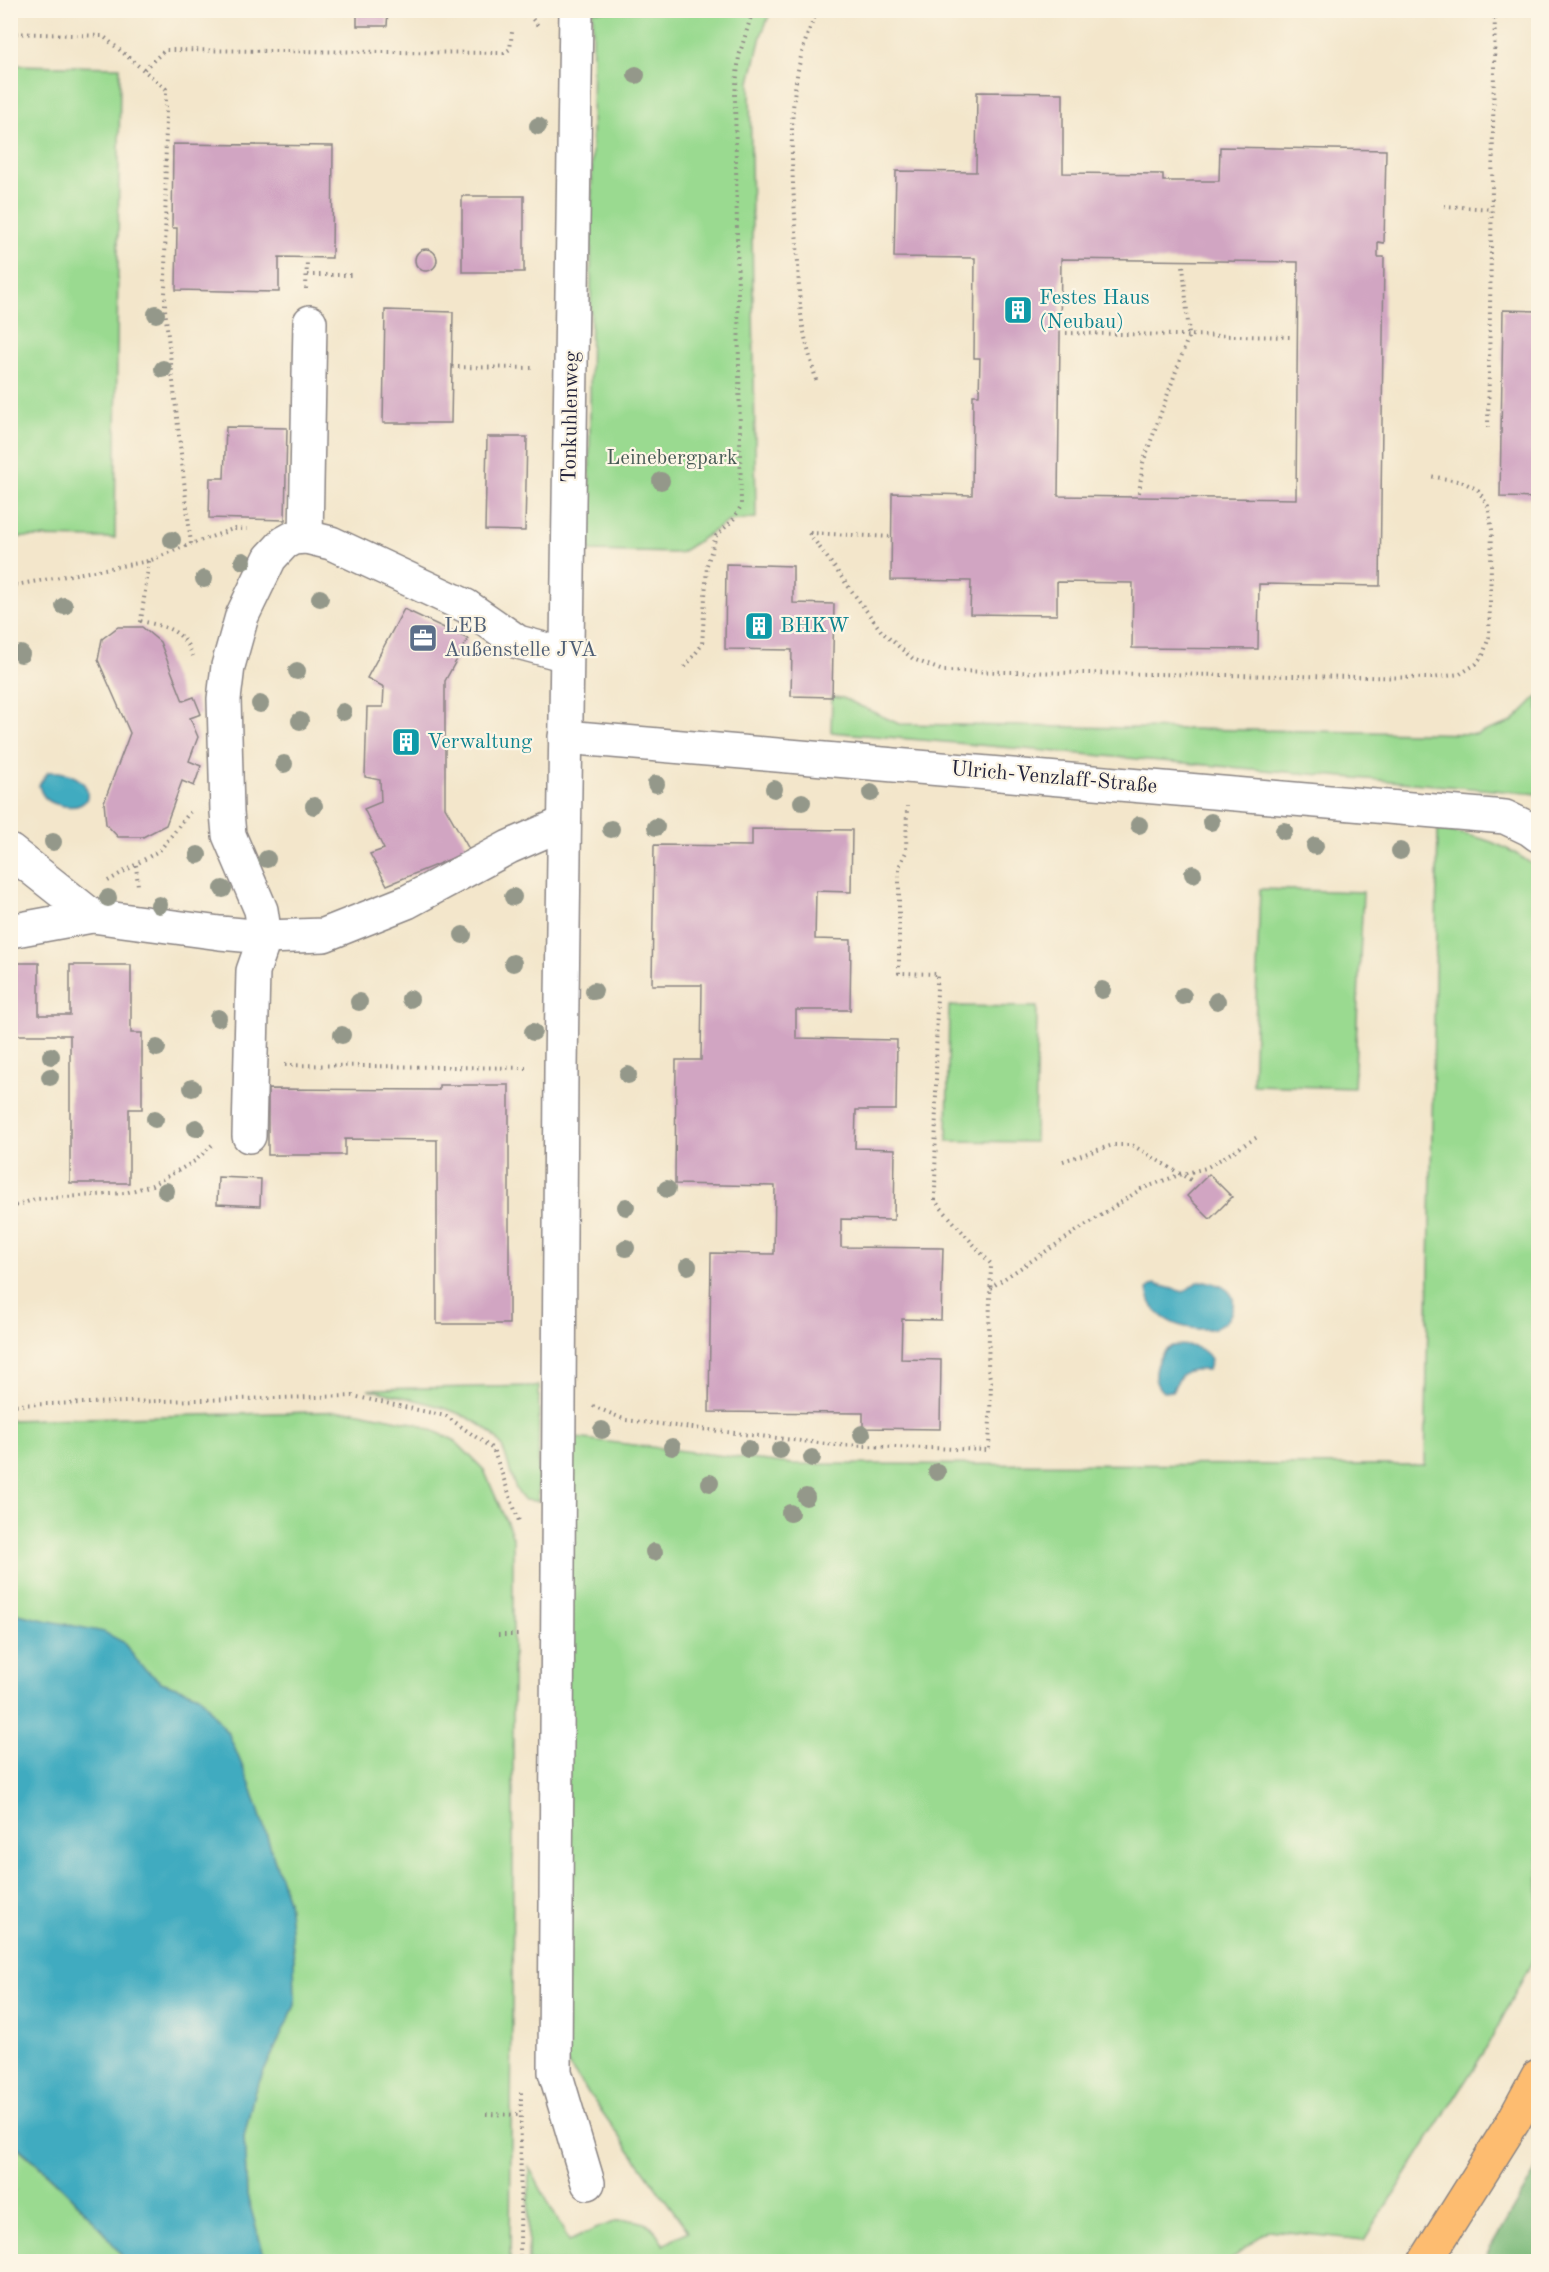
<svg xmlns="http://www.w3.org/2000/svg" width="1549" height="2272" font-family="'Old Standard TT',serif">
<style>
.green{fill:#9ada90;stroke:#5e7e66;stroke-width:1.5}
.forest{fill:#7bba7a;stroke:#4e6e5a;stroke-width:1.5}
.water{fill:#41abc0;stroke:#32667e;stroke-width:1.5}
.building{fill:#d1a5c2;fill-rule:evenodd}
.lines{fill:none;stroke-linecap:round;stroke-linejoin:round}
.minor-casing{stroke:#8a8483;stroke-width:36}
.major-casing{stroke:#8a8483;stroke-width:36}
.path{stroke:#8a8483;stroke-width:4;stroke-dasharray:1.5 4.5;stroke-linecap:butt}
.minor{stroke:#fff;stroke-width:33}
.major{stroke:#fdbc70;stroke-width:33}
.tree{fill:#94988a}
.labels{text-anchor:middle;dominant-baseline:central;stroke-width:4.5;stroke-linejoin:round;paint-order:stroke}
.culture-label{font-size:21px;fill:#0d838f;stroke:#fcf5e5;text-anchor:start}
.street-label{font-size:21px;fill:#22223b;stroke:#fcf5e5}
.park-label{font-size:21px;fill:#465954;stroke:#fcf5e5}
.service-label{font-size:21px;fill:#4e5e75;stroke:#fcf5e5;text-anchor:start}
</style>
<rect width="100%" height="100%" fill="#fcf5e5"/>
<filter id="ink" filterUnits="userSpaceOnUse"><feTurbulence type="fractalNoise" baseFrequency=".0167" numOctaves="2"/><feDisplacementMap in="SourceGraphic" scale="12" xChannelSelector="R" yChannelSelector="G"/><feConvolveMatrix kernelMatrix="1 2 1 2 8 2 1 2 1" color-interpolation-filters="sRGB"/></filter>
<filter id="wash" filterUnits="userSpaceOnUse"><feTurbulence type="fractalNoise" baseFrequency=".008" numOctaves="4" result="noise"/><feDisplacementMap in="SourceGraphic" scale="24" xChannelSelector="R" yChannelSelector="G"/><feGaussianBlur stdDeviation="1.35" result="paint"/><feColorMatrix in="noise" values="0 0 0 0 0 0 0 0 0 0 0 0 0 0 0 0 0 1.4 0 .05"/><feComposite in="paint" operator="in"/></filter>
<g filter="url(#wash)">
<rect width="100%" height="100%" fill="#f3e6cb"/>
<g class="green">
<polygon points="593,11 771,11 761,36 750,82 756,518 729,521 680,553 589,551"/>
<polygon points="11,65 120,67 115,538 11,537"/>
<polygon points="1538,696 1538,794 831,732 832,697 843,698 899,724 1477,734 1512,722"/>
<path d="M1438 830C1478 835 1507 844 1538 869V1950L1486 2049 1364 2240 1268 2230 1228 2262H528L529 2167 569 2241C592 2231 625 2210 650 2226 656 2230 660 2239 664 2245L688 2231 566 2062 568 1437 792 1464 1425 1465Z"/>
<polygon points="1260,889 1363,892 1354,1088 1253,1085"/>
<polygon points="949,1006 1037,1007 1035,1142 947,1141"/>
<path d="M539 1386 538 1501 524 1500C510 1486 511 1466 503 1449 486 1410 405 1398 368 1389Z"/>
<polygon points="354,1411 418,1424 454,1440 484,1470 513,1537 513,1873 510,2261 268,2261 263,2252 247,2195 244,2137 254,2093 295,2005 294,1959 288,1901 251,1787 229,1735 199,1695 161,1682 141,1666 123,1642 11,1612 10,1420"/>
<path d="M10 2141C54 2179 92 2214 126 2261H11Z"/>
</g>
<polygon class="forest" points="1538,2166 1538,2261 1483,2261"/>
<g class="water">
<path d="M48 772C97 769 101 818 56 804 46 801 41 795 39 785Z"/>
<path d="M1205 1281C1220 1284 1239 1291 1232 1310 1231 1316 1226 1322 1221 1325 1215 1330 1206 1329 1198 1329 1174 1327 1150 1316 1147 1289L1154 1284 1184 1292 1197 1282Z"/>
<path d="M1172 1346C1186 1344 1204 1346 1211 1359L1208 1370C1182 1369 1183 1371 1172 1391L1163 1392C1148 1379 1156 1354 1172 1346Z"/>
<path d="M10 1612 35 1618 104 1632 123 1642 141 1666 161 1682 199 1695 229 1735 251 1787 288 1901 294 1959 295 2005 254 2093 244 2137 247 2195 263 2252 268 2261H126C93 2216 54 2177 11 2141Z"/>
</g>
<g id="blocks">
<g class="building">
<polygon points="357,10 388,10 387,26 357,26"/>
<polygon points="435,10 451,10 443,18"/>
<path d="M977 92 1063 93V173L1163 174V181H1219L1220 147 1386 150 1384 243 1378 242V257H1384L1380 586 1259 584 1258 649 1132 648 1133 583 1057 582V615L970 614 971 581 891 580 892 493 972 495 973 395H979L980 358H974L975 258 894 257 896 171 976 172ZM1061 259 1298 262 1296 499 1058 496Z"/>
<polygon points="173,144 333,146 332,258 279,257 279,292 176,290 177,228 172,228"/>
<rect x="462" y="196" width="62" height="76"/>
<circle cx="426" cy="260" r="11"/>
<polygon points="385,310 453,312 451,423 383,423"/>
<polygon points="1503,310 1538,311 1538,498 1500,497"/>
<polygon points="226,427 287,428 285,520 209,518 210,478 224,478"/>
<polygon points="487,437 527,437 525,531 485,530"/>
<polygon points="726,564 793,566 793,603 834,604 832,697 791,696 792,650 725,649"/>
<polygon points="404,609 468,639 445,681 445,807 470,851 387,885 370,854 384,849 364,809 381,802 380,780 365,777 367,707 383,707 384,687 367,678"/>
<polygon points="118,627 142,627 160,642 183,701 194,697 201,714 190,718 198,737 189,761 201,766 194,786 182,781 166,825 143,837 118,837 106,824 104,802 130,733 98,660 102,639"/>
<polygon points="752,829 852,830 851,892 816,891 815,939 851,940 850,1010 796,1010 796,1038 897,1040 896,1110 856,1110 855,1148 895,1149 894,1220 841,1219 841,1247 943,1248 941,1320 902,1319 901,1359 941,1360 940,1429 863,1428 863,1413 709,1412 711,1253 774,1254 775,1186 675,1184 676,1060 701,1060 702,985 652,985 654,845 752,846"/>
<polygon points="10,963 39,963 39,1015 70,1015 70,965 131,965 131,1033 142,1033 142,1109 129,1109 129,1183 70,1183 70,1035 10,1035"/>
<polygon points="439,1085 509,1085 509,1324 437,1324 437,1140 345,1139 345,1155 268,1155 268,1089 439,1090"/>
<polygon points="1209,1174 1232,1197 1210,1219 1187,1196"/>
<polygon points="218,1177 261,1179 260,1206 217,1204"/>
</g>
</g>
</g>
<g filter="url(#ink)">
<use href="#blocks" fill-opacity="0" stroke="#8a8483" stroke-width="1.5"/>
<g class="lines">
<g class="minor-casing">
<g id="minor">
<polyline points="576,10 561,1069 555,2072 588,2183"/>
<polyline points="306,537 310,322"/>
<polyline points="565,737 1505,817 1530,829 1538,835"/>
<polyline points="564,823 509,847 407,902 324,935 265,937 261,910 229,835 227,812 224,699 228,666 242,616 270,558 284,543 293,538 306,537 331,543 466,606 518,642 566,655"/>
<polyline points="10,851 92,916"/>
<polyline points="10,931 92,916 220,933 265,937 253,971 249,1136"/>
</g>
</g>
<g class="major-casing">
<polyline id="major" points="1425,2262 1513,2122 1538,2076"/>
</g>
<g class="path">
<polyline points="525,10 540,28"/>
<polyline points="10,33 103,36 166,89 165,309 191,544 233,529 247,529"/>
<polyline points="144,69 165,50 504,53 510,49 512,32"/>
<polyline points="1444,206 1492,209"/>
<polyline points="307,275 353,275"/>
<polyline points="306,289 307,261"/>
<polyline points="1066,333 1293,337"/>
<polyline points="452,367 535,368"/>
<path d="M816 380C812 363 806 345 803 327 798 301 799 272 797 245 792 167 782 82 818 10"/>
<polyline points="1488,428 1495,10"/>
<polyline points="1139,493 1143,463 1189,335 1183,265"/>
<polyline points="809,533 882,632 913,659 943,671 1432,678 1460,674 1476,664 1483,655 1489,637 1492,530 1488,506 1478,490 1463,482 1430,476"/>
<polyline points="810,533 892,537"/>
<path d="M149 561 141 621C167 627 182 629 193 656"/>
<polyline points="10,586 149,561 191,544"/>
<polyline points="685,667 702,645 707,565 716,536 733,520 741,506 735,94 739,56 753,10"/>
<polyline points="136,865 138,886"/>
<polyline points="108,881 160,850 190,812"/>
<polyline points="285,1065 526,1068"/>
<polyline points="1063,1161 1113,1145 1132,1145 1194,1182"/>
<polyline points="10,1208 35,1199 125,1193 152,1185 195,1161 215,1142"/>
<polyline points="990,1288 1141,1189 1179,1175 1206,1168 1259,1136"/>
<polyline points="10,1405 353,1396 446,1416 493,1449 520,1524"/>
<polyline points="593,1406 626,1420 835,1445 989,1450 991,1382 988,1369 991,1264 935,1201 937,974 899,973 899,867 906,852 907,806"/>
<polyline points="498,1635 521,1635"/>
<polyline points="486,2114 521,2115"/>
<polyline points="10,2191 16,2192"/>
<polyline points="520,2262 521,2092"/>
</g>
<use href="#minor" class="minor"/>
<use href="#major" class="major"/>
</g>
<g class="tree">
<circle cx="636" cy="75" r="9"/>
<circle cx="538" cy="126" r="9"/>
<circle cx="156" cy="314" r="9"/>
<circle cx="163" cy="369" r="9"/>
<circle cx="661" cy="481" r="9"/>
<circle cx="172" cy="540" r="9"/>
<circle cx="243" cy="561" r="9"/>
<circle cx="204" cy="579" r="9"/>
<circle cx="320" cy="598" r="9"/>
<circle cx="64" cy="606" r="9"/>
<circle cx="21" cy="654" r="9"/>
<circle cx="297" cy="671" r="9"/>
<circle cx="260" cy="704" r="9"/>
<circle cx="343" cy="712" r="9"/>
<circle cx="300" cy="721" r="9"/>
<circle cx="284" cy="764" r="9"/>
<circle cx="656" cy="784" r="9"/>
<circle cx="774" cy="789" r="9"/>
<circle cx="871" cy="793" r="9"/>
<circle cx="802" cy="802" r="9"/>
<circle cx="314" cy="806" r="9"/>
<circle cx="1211" cy="822" r="9"/>
<circle cx="1139" cy="825" r="9"/>
<circle cx="656" cy="827" r="9"/>
<circle cx="611" cy="829" r="9"/>
<circle cx="1284" cy="831" r="9"/>
<circle cx="53" cy="842" r="9"/>
<circle cx="1315" cy="846" r="9"/>
<circle cx="1400" cy="851" r="9"/>
<circle cx="198" cy="855" r="9"/>
<circle cx="267" cy="859" r="9"/>
<circle cx="1193" cy="874" r="9"/>
<circle cx="223" cy="889" r="9"/>
<circle cx="513" cy="897" r="9"/>
<circle cx="108" cy="898" r="9"/>
<circle cx="159" cy="905" r="9"/>
<circle cx="463" cy="935" r="9"/>
<circle cx="513" cy="963" r="9"/>
<circle cx="1102" cy="990" r="9"/>
<circle cx="594" cy="991" r="9"/>
<circle cx="1183" cy="996" r="9"/>
<circle cx="410" cy="999" r="9"/>
<circle cx="1217" cy="1001" r="9"/>
<circle cx="359" cy="1002" r="9"/>
<circle cx="218" cy="1018" r="9"/>
<circle cx="533" cy="1032" r="9"/>
<circle cx="342" cy="1035" r="9"/>
<circle cx="157" cy="1048" r="9"/>
<circle cx="51" cy="1056" r="9"/>
<circle cx="628" cy="1075" r="9"/>
<circle cx="50" cy="1077" r="9"/>
<circle cx="192" cy="1088" r="9"/>
<circle cx="155" cy="1119" r="9"/>
<circle cx="196" cy="1128" r="9"/>
<circle cx="667" cy="1189" r="9"/>
<circle cx="166" cy="1191" r="9"/>
<circle cx="626" cy="1207" r="9"/>
<circle cx="626" cy="1248" r="9"/>
<circle cx="688" cy="1266" r="9"/>
<circle cx="602" cy="1430" r="9"/>
<circle cx="862" cy="1434" r="9"/>
<circle cx="672" cy="1447" r="9"/>
<circle cx="748" cy="1449" r="9"/>
<circle cx="780" cy="1450" r="9"/>
<circle cx="812" cy="1458" r="9"/>
<circle cx="937" cy="1472" r="9"/>
<circle cx="710" cy="1483" r="9"/>
<circle cx="806" cy="1497" r="9"/>
<circle cx="790" cy="1513" r="9"/>
<circle cx="654" cy="1552" r="9"/>
</g>
</g>
<defs>
<g id="building-square" transform="scale(1.5)"><rect x="-9" y="-9" width="18" height="18" rx="4" fill="#0f9aa8" stroke="#fcf5e5"/><path d="M-4-6H4V6H1V3H-1V6H-4ZM-2.5-4.3h1.7v1.8h-1.7ZM.8-4.3h1.7v1.8H.8ZM-2.5-1h1.7V.8h-1.7ZM.8-1h1.7V.8H.8Z" fill="#fff"/></g>
<g id="office-square" transform="scale(1.5)"><rect x="-9" y="-9" width="18" height="18" rx="4" fill="#5c6f8a" stroke="#fcf5e5"/><path d="M-6-3h4V-5.5h4V-3h4V5H-6ZM-1-4.5V-3h2v-1.5ZM-6 0V1H6V0Z" fill="#fff"/></g>
</defs>
<g fill-rule="evenodd">
<use href="#building-square" x="1018" y="310"/>
<use href="#building-square" x="759" y="626"/>
<use href="#office-square" x="423" y="638"/>
<use href="#building-square" x="406" y="742"/>
</g>
<g class="labels">
<g class="culture-label">
<text x="1039" y="298">Festes Haus<tspan x="1039" dy="24">(Neubau)</tspan></text>
<text x="780" y="626">BHKW</text>
<text x="427" y="742">Verwaltung</text>
</g>
<g class="street-label">
<text transform="translate(571 417) rotate(-89)">Tonkuhlenweg</text>
<text transform="translate(1054 778) rotate(5)">Ulrich-Venzlaff-Straße</text>
</g>
<g class="park-label">
<text x="672" y="458">Leinebergpark</text>
</g>
<g class="service-label">
<text x="444" y="626">LEB<tspan x="444" dy="24">Außenstelle JVA</tspan></text>
</g>
</g>
<rect width="1549" height="2272" fill="none" stroke="#fcf5e5" stroke-width="36"/>
</svg>
